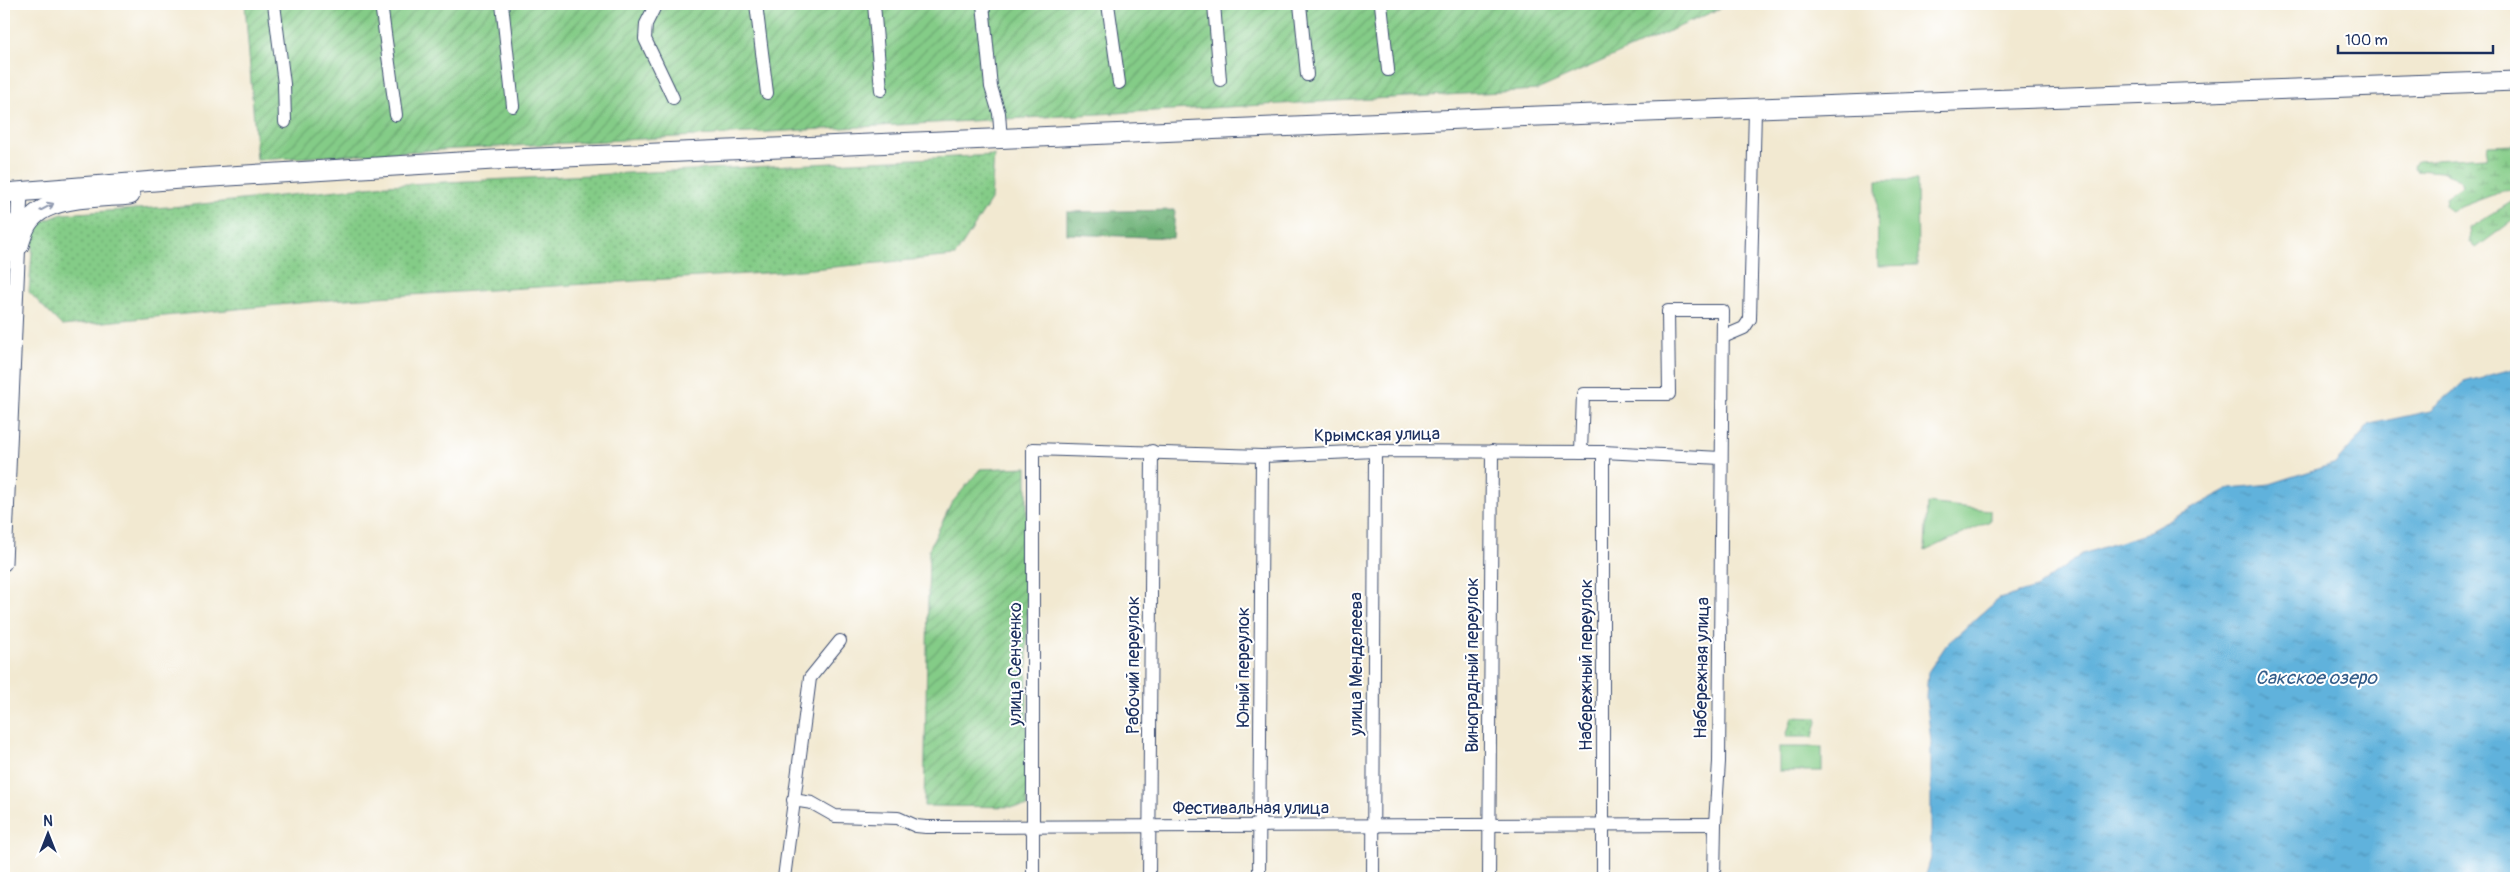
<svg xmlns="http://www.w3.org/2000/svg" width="2520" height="882" font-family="Pangolin,sans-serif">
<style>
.grass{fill:url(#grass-dots);stroke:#507e72}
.forest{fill:url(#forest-crowns);stroke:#437069}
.wetland{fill:url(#wetland-marsh);stroke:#507e72}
.garden{fill:url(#garden-furrows);stroke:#507e72}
.pitch{fill:#84cc87;stroke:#507e72}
.water{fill:url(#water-ripples);stroke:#3e709d}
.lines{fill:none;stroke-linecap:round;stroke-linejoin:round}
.minor-casing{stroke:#3b4b6f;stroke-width:14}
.tertiary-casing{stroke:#3b4b6f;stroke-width:17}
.primary-casing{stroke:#3b4b6f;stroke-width:21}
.minor{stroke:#fff;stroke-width:12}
.tertiary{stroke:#fff;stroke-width:15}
.primary{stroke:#fff;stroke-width:19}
.oneway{stroke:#8d97ae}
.labels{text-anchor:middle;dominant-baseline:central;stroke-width:4;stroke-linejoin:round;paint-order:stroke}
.street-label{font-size:18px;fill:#1b2f5e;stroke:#fff}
.water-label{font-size:19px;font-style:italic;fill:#335d8a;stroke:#fff}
</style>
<defs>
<pattern id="grass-dots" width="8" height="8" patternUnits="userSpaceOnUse" patternTransform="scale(1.25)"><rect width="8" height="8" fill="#84cc87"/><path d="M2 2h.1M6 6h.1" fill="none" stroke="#6ba672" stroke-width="1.8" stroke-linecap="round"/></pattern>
<pattern id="forest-crowns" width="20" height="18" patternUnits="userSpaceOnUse" patternTransform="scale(1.25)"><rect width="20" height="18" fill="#6bb074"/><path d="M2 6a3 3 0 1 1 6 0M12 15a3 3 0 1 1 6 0" fill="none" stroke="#579062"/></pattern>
<pattern id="wetland-marsh" width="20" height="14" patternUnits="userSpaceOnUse" patternTransform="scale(1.25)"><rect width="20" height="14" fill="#84cc87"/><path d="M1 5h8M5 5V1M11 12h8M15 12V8" fill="none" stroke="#6ba672"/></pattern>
<pattern id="garden-furrows" width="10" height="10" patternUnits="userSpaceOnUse" patternTransform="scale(1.25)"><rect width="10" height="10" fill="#84cc87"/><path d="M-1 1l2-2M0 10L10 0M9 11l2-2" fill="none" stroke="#6ba672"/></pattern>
<pattern id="water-ripples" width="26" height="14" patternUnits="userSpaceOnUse" patternTransform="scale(1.25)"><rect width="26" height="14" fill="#60b2dc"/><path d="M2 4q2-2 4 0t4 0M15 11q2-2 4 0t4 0" fill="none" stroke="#4e91b6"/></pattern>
</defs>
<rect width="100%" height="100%" fill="#fff"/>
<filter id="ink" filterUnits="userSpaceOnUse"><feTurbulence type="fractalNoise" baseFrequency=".02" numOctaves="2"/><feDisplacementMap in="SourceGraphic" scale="10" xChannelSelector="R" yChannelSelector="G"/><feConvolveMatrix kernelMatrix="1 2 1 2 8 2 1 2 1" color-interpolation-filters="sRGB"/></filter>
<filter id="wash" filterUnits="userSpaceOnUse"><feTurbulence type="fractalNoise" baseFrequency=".0096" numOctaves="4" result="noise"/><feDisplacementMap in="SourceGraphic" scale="20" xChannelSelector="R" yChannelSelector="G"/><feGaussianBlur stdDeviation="1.12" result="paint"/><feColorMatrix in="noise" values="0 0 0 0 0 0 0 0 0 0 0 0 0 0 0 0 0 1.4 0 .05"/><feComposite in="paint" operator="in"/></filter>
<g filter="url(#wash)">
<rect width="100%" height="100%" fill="#f2e9d1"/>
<g class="grass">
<polygon points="994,155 991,200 955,256 779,272 330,300 62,326 29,292 34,225 62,214 183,206 387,185"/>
<polygon points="1792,717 1818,718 1813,737 1786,737"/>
</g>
<polygon class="forest" points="1175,210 1173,238 1067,234 1067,212"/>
<g class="wetland">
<polygon points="2516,144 2516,190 2503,191 2450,211 2445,205 2446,197 2462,186 2460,179 2441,172 2417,170 2414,166 2417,161 2486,157 2488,145"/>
<polygon points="2516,199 2516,218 2476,248 2470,242 2469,228"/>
</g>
<g class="garden">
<polygon points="245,4 1730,4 1537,90 257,160"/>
<polygon points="1027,467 1027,807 924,806 929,549 951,504 980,469"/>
</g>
<g class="pitch">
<polygon points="1877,180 1917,180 1918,265 1878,266"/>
<polygon points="1927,503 1990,510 1990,521 1925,551"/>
<rect x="1779" y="747" width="43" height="24"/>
</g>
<polygon class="water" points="2516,368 2516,878 1925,878 1931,858 1931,741 1926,697 1928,672 1947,644 1999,599 2036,588 2082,554 2142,535 2231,488 2270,484 2336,463 2370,424 2430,411 2464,382"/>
</g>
<g filter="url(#ink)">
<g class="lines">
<g class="minor-casing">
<g id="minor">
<polyline points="274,4 284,84 285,122"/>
<polyline points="381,4 396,115"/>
<polyline points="502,4 513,106"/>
<polyline points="656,4 646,24 645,39 673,98"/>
<polyline points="756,4 767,93"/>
<polyline points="874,4 881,90"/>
<polyline points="983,4 991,87 999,113 1001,140"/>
<polyline points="1108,4 1119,83"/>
<polyline points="1214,4 1220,80"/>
<polyline points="1300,4 1307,75"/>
<polyline points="1381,4 1388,70"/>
<polyline points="1723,337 1744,328 1750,319 1755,109"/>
<polyline points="1581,452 1583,394 1669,394 1668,311 1723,311 1719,762 1715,824 1714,878"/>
<polyline points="793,800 812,803 835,816 898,818 916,826 926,827 1715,824"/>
<polyline points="784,878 810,678 840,641"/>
<polyline points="1033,878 1033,449 1262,456 1375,451 1603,452 1721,458"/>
<polyline points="1149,878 1152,451"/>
<polyline points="1259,878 1262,456"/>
<polyline points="1373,878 1375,451"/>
<polyline points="1489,878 1492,451"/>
<polyline points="1603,878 1603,452"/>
</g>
</g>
<g class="tertiary-casing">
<polyline id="tertiary" points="4,563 20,191"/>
</g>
<g class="primary-casing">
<g id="primary">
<polyline points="4,193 180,179 493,160 1509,117 2516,81"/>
<polyline points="4,221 19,245"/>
<path d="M19 245C22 236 24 227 30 220 50 195 100 198 130 195"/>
</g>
</g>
<use href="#minor" class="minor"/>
<use href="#tertiary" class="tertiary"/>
<use href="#primary" class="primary"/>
</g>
<defs><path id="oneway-shaft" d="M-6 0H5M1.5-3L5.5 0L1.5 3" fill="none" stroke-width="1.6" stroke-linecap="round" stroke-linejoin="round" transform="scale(1.25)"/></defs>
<use class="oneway" href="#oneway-shaft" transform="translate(47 207) rotate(-28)"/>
</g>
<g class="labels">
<g class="street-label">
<text transform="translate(1377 435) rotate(-1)">Крымская улица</text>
<text transform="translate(1015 664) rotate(-90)">улица Сенченко</text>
<text transform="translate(1356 664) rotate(-90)">улица Менделеева</text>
<text transform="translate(1133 665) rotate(-90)">Рабочий переулок</text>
<text transform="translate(1472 665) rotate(-90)">Виноградный переулок</text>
<text transform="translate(1586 665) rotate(-90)">Набережный переулок</text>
<text transform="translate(1243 667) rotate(-90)">Юный переулок</text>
<text transform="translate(1702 668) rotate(-89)">Набережная улица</text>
<text x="1251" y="808">Фестивальная улица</text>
</g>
<g class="water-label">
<text x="2316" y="678">Сакское озеро</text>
</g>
</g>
<rect width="2520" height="882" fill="none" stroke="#fff" stroke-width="20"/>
<g transform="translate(48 834)" stroke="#ffffff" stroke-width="4" paint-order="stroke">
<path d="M0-4L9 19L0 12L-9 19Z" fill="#1b2f5e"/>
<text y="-8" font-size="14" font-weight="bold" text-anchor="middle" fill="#1b2f5e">N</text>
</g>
<path d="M2338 45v8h155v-8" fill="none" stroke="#1b2f5e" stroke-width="2.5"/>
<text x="2345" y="45" font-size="15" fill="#1b2f5e" stroke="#ffffff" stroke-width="4" paint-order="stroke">100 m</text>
</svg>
